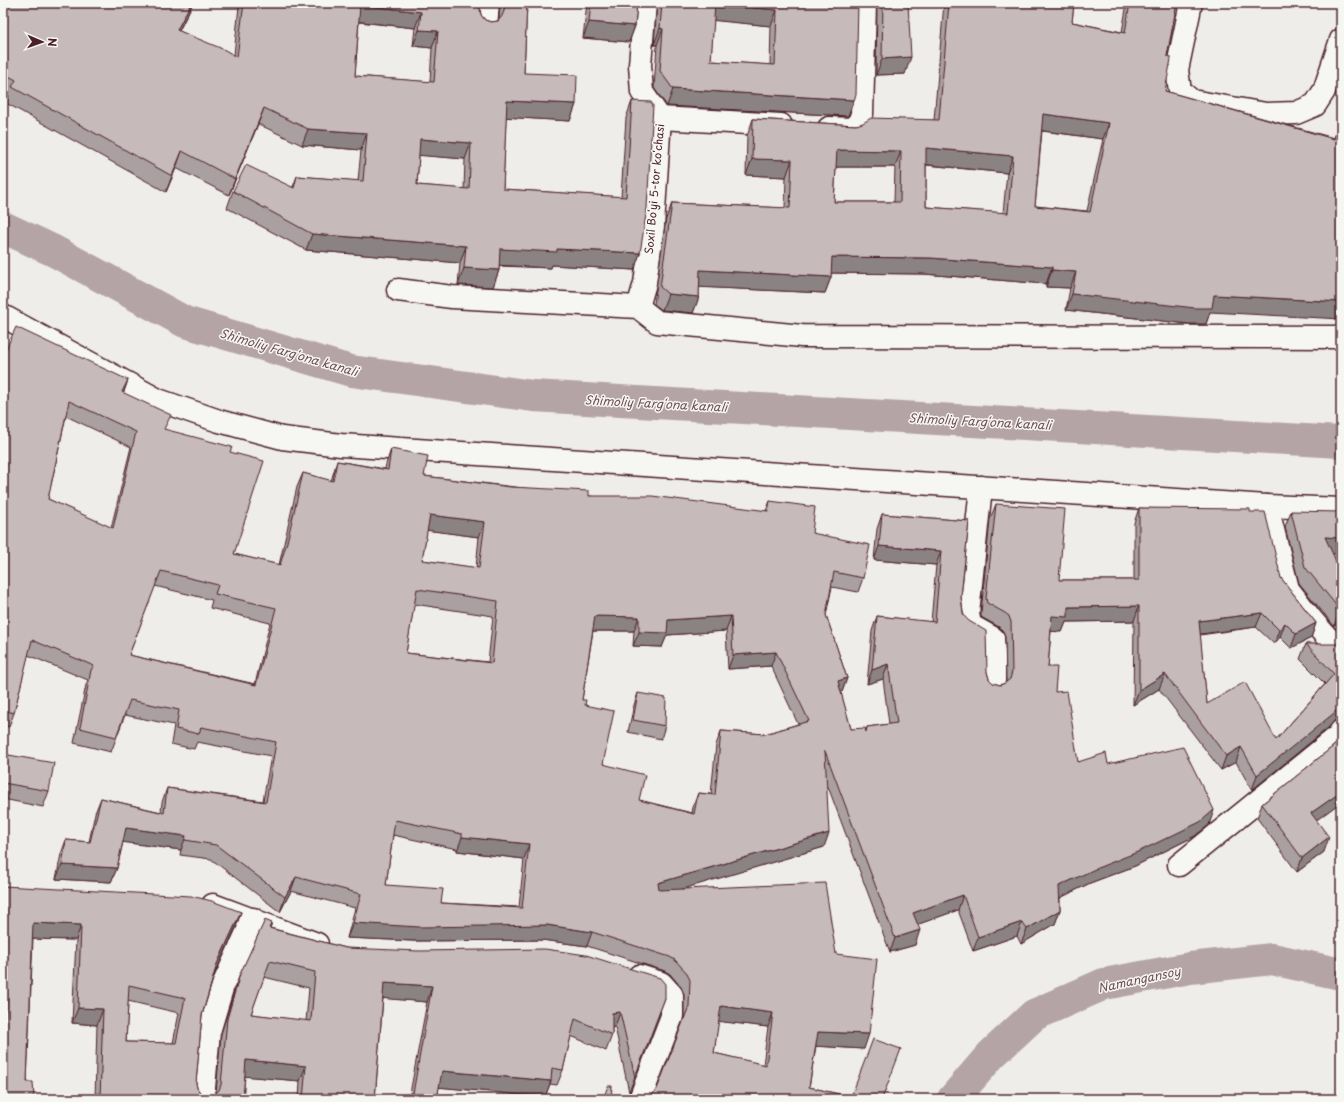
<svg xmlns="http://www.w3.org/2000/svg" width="1344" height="1102" font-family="'Playpen Sans',sans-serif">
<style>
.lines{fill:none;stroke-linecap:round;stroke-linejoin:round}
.canal{stroke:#b4a4a5;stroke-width:32}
.minor-casing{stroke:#4a1f2b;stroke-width:25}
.minor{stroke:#f6f6f2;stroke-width:22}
.wall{fill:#aaa0a1;stroke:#4a1f2b;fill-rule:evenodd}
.shaded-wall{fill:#8b8283;stroke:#4a1f2b}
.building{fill:#c6babb;stroke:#4a1f2b;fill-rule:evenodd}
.labels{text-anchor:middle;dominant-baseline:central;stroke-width:3;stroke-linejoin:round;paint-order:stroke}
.street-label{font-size:11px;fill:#4a1f2b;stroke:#f6f6f2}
.water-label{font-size:12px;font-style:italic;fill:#6f4e56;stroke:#f6f6f2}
</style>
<rect width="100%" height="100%" fill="#efedea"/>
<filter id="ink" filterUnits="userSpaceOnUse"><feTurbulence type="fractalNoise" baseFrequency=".025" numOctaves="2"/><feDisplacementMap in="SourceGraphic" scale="8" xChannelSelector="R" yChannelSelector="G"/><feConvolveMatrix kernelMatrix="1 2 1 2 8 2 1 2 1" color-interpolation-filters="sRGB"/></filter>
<g filter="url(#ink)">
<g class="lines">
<g class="canal">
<polyline points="3,227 54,251 185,322 351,371 533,396 1341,442"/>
<polyline points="953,1099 991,1055 1034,1015 1104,984 1190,968 1272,959 1341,974"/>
</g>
<g class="minor-casing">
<g id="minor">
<polyline points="1191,3 1177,70 1180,91 1192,101 1266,114 1296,113 1315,105 1324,91 1341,40"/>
<polyline points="486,26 488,3"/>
<polyline points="660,118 781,125"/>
<polyline points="829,128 851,129 858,125 862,114 865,3"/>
<polyline points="398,290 452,297 638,307 657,322 802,336 1341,337"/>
<polyline points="638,307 645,283 653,226 660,118 642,92 640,65 645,3"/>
<polyline points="3,316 158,400 219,421 282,438 341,445 1267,506 1341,509"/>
<polyline points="981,487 968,613 970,625 993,638 994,652 994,687"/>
<polyline points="1267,506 1288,589 1312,620 1326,636 1341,649"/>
<polyline points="1179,865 1337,737 1341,731"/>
<polyline points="213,905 317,944"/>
<polyline points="639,976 661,983 672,995 672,1016 640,1099"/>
<polyline points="203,1099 209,1032 223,985 253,919"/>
</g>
</g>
<use href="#minor" class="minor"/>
</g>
<g class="wall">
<path d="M3 3H193L179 31 234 55 239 6 240 3H480V9L481 15 485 20 491 22 498 21 499 19 500 3H530H527L524 73 576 104 570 121 506 117 503 189 621 197 626 118 632 101 640 253 634 270 552 265 551 268 499 266V270L493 287 458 285 460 263 306 250 227 208 233 191 293 187 297 176 358 181 361 150 302 145 258 124 229 195 176 168 166 192 6 103 9 96 3 92ZM359 22 415 28 413 46 432 48 430 82 355 76ZM419 155 465 159 464 189 417 185Z"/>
<polygon points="587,3 637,3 635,26 629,42 583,38"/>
<path d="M657 3H858L848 116 667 106 654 88 657 45H654ZM713 20 771 26 770 65 711 61Z"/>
<polygon points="877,3 908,3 905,74 876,75"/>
<path d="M944 3H1074L1072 22 1122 32 1127 3H1177L1167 56 1165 91 1334 138 1337 130 1341 131 1210 312 1206 324H1189L1066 310 1070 288 1046 287V284L924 274 831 273V277L825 293 699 287V297L693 313 662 310 654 304 666 219 672 203 785 208 786 177 746 175 747 136 753 119 856 125 934 120ZM1042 131 1103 139 1087 211 1035 206ZM926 165 1007 173 1003 213 926 207ZM836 167H895L894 202H834Z"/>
<path d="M3 356 128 380 123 393 165 430 230 452 234 554 279 565 297 487 303 473 331 481 337 461 385 469 386 464 391 449 424 476 589 496 766 511 770 501 812 533 863 578 858 592 832 587 826 615 847 678 842 692 841 693 851 729 866 730 867 727 889 724 883 679 867 684 872 631 877 616 931 622 936 565 874 560 877 529 882 514 969 521 961 597 963 613 987 672 989 679 993 683 1000 685 1005 683 1006 682 1005 637 1003 631 999 627 981 617V613L990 519 996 504 1059 580H1134V523L1139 508 1250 512 1281 578 1316 623 1311 638 1291 648 1280 637 1274 644 1256 627 1200 635 1207 704 1276 740 1325 684 1300 659 1306 644 1341 645V719L1335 720 1328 728 1252 790 1236 762 1221 770 1159 689 1133 705 1134 621 1066 622 1062 632 1051 631 1048 667 1055 692 1078 762 1108 764 1209 825 1195 836 1135 866 1090 883 1060 898V910L1055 924 1021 944 1017 936 973 951 958 910 918 924 915 945 890 952 827 784 824 847 680 889 836 954 864 1049 816 1046 809 1087 851 1097 882 1099H636L638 1094 641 1096 648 1097 653 1094 657 1089 684 1019V994L681 987 670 974 665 971 587 946 542 940 413 941 347 938 355 908 291 891 280 912 211 859 180 855 181 850 123 842 117 868 111 882 56 879 61 854 66 840 89 842 95 813 101 798 161 812 162 802 167 788 263 801 271 756 197 742 194 749 171 744 174 725 125 715 111 752 74 743 86 685 88 680 28 655 14 713 9 727 3 726ZM66 416 131 447 111 528 48 499ZM427 530 479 537 476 568 422 560ZM155 586 212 600 210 608 270 623 255 684 129 655ZM414 604 493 616 488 662 406 653ZM593 631H634L633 646 662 647 667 635 726 631 728 669 771 666 798 724 765 734 721 731 716 745 711 794 698 793 693 807 692 813 639 800 603 764 585 705 582 700ZM393 835 457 849V851L524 859 519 907 441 903 386 885ZM718 1021 768 1027 763 1065 714 1053Z"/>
<polygon points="1291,511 1333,554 1341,572 1341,622 1334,626 1299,583 1285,527"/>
<polygon points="638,693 665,726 661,739 628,732 634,705"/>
<polygon points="1341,740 1341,802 1316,820 1324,852 1297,872 1257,818 1262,804"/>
<polygon points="3,754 49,791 43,807 3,799"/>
<path d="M3 886 241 912 236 927 215 973 202 1015 196 1083 197 1088 201 1094 207 1096 214 1095 216 1093 221 1034 235 989 240 974 272 923 270 928 346 948 665 998 629 1092 615 1027H612V1035L606 1051 571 1036 563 1070 557 1085 550 1084 545 1097 439 1087 437 1099H409L427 1002 383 998 375 1099H299L300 1081 245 1076 243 1099H95L97 1025 72 1023 76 940 33 939 27 1082 3 1099ZM264 977 309 988 306 1021 251 1014ZM128 1001 179 1013 173 1043 126 1042Z"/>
</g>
<g class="shaded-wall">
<polygon points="191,3 193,3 171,46 177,30"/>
<polygon points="715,4 777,10 771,26 709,20"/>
<polygon points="360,5 421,12 415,28 354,21"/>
<polygon points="589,22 635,26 629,42 583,38"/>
<polygon points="660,28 663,29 657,45 654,45"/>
<polygon points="419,30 438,31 432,48 413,46"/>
<polygon points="911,57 905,74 876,75 882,59"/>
<polygon points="673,89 854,100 848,116 667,106"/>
<polygon points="507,101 576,104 570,121 501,117"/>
<polygon points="264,108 258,124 229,195 235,179"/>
<polygon points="1043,114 1109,123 1103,139 1037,130"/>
<polygon points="308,129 367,133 361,150 302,145"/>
<polygon points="420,139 471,143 465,159 414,155"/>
<polygon points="926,148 1013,156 1007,173 920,164"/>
<polygon points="837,150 901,151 895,167 831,167"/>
<polygon points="182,151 176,168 166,192 172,176"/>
<polygon points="752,159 792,160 786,177 746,175"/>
<polygon points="312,234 466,246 460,263 306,250"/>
<polygon points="500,249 557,249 640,253 634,270 552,265 551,268 494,265"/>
<polygon points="832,257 930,258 1052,267 1046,284 924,274 826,273"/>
<polygon points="464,268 499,270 493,287 458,285"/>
<polygon points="700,270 831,277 825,293 694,287"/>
<polygon points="1052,270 1076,272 1070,288 1046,287"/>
<polygon points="668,294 699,297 693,313 662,310"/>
<polygon points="1072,294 1214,295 1341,302 1341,319 1210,312 1206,324 1189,324 1066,310"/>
<polygon points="128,380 123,395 122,392"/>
<polygon points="430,515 485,522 479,537 425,530"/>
<polygon points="1325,537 1341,538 1341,554 1319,554"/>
<polygon points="879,546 941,551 936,565 874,560"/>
<polygon points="1139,606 1134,621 1066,622 1062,632 1047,631 1052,616 1068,607"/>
<polygon points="1341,609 1341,622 1334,626 1340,610"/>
<polygon points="1262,613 1256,627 1193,635 1199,621"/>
<polygon points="595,616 639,617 634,631 589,631"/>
<polygon points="731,616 726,631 667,635 662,647 633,646 639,632 668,620"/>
<polygon points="1285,623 1280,637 1274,644 1279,630"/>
<polygon points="1316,623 1311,638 1291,648 1296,634"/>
<polygon points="776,652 771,666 728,669 733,655"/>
<polygon points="888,664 883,679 867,684 872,670"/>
<polygon points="1165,674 1159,689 1133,705 1139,690"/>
<polygon points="847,678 842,692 832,696 838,681"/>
<polygon points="1340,705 1341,705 1341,719 1335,720 1328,728 1252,790 1257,775"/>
<polygon points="1241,747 1236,762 1221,770 1226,756"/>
<polygon points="1341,792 1341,802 1306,828 1311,813"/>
<polygon points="1214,810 1209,825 1195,836 1135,866 1090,883 1054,901 1059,886"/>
<polygon points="126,828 186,836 181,850 121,842"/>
<polygon points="829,833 824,847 653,898 658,883"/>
<polygon points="462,837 529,844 524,859 457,851"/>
<polygon points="1329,837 1324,852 1297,872 1302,858"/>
<polygon points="62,865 117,868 111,882 56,879"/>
<polygon points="296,877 291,891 280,912 285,897"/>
<polygon points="963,895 958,910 908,928 913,913"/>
<polygon points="1060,910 1055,924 1021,944 1027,929"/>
<polygon points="241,912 236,927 212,980 217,964"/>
<polygon points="1022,922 1017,936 973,951 978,937"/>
<polygon points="33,923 81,925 76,940 28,939"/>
<polygon points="353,923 547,925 592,932 587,946 542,940 413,941 347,938"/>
<polygon points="920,930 915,945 890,952 895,938"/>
<polygon points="384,983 432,986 427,1002 378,998"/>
<polygon points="3,997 7,997 3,1008"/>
<polygon points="721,1006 773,1013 768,1027 715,1021"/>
<polygon points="78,1008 103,1009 97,1025 72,1023"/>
<polygon points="620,1012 615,1027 606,1028 612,1013"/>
<polygon points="818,1032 869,1034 864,1049 813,1046"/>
<polygon points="246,1060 306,1066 300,1081 241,1076"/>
<polygon points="442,1071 551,1081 545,1097 436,1087"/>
</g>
<g class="building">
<path d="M3 3H191L177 30 225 50 237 57 244 3H480V9L481 15 485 20 491 22 498 21 502 16 504 11 505 3H527L524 73 577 75 576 104 507 101 503 189 626 197 632 101 651 102 653 105 647 208 640 253 557 249V252L500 249 499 270 464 268 466 246 312 234 233 191 246 165 294 188 297 176 363 181 367 133 308 129 264 108 235 179 182 151 172 176 12 87 16 80 3 73ZM360 5 421 12 419 30 438 31 434 82 355 76ZM420 139 471 143 469 189 417 185Z"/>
<polygon points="591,3 637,3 635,26 589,22"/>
<path d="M662 3H858L856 95 854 100 673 89 660 71 663 29 660 28ZM715 4 777 10 775 65 711 61Z"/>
<polygon points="883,3 908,3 911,57 882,59"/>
<path d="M949 3H1074L1072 22 1125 33 1130 3H1177L1167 56 1171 57V59L1165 91 1334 139 1337 130 1341 131V302L1214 295 1212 308H1195L1072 294 1076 272 1052 270V267L930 258 832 257 831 277 700 270 699 297 668 294 660 287 672 203 790 208 792 160 752 159 753 119 856 125 863 123 871 118 939 120ZM1043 114 1109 123 1090 212 1035 206ZM926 148 1013 156 1008 213 926 207ZM837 150 901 151 900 202H834Z"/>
<path d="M16 327 128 380 122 392 171 415 164 429 232 447 230 452 264 461 234 554 280 565 287 542 303 473 333 481 337 461 388 470 391 449 428 456 424 476 511 487 589 491V496H652L768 511 770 501 815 507 812 533 870 545 863 578 834 572 826 615 847 678 838 681 851 729 865 728 866 732 867 727 897 723 888 664 872 670 877 616 935 622 941 551 879 546 882 514 969 521 961 597 963 613 965 617 969 621 986 631 987 672 989 679 993 683 1000 685 1005 683 1010 679 1012 672 1011 622 1009 616 1005 613 987 603 986 598 996 504 1065 509 1059 580H1139V508L1250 509V512H1265L1281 578 1316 623 1296 634 1285 623 1279 630 1262 613 1199 621 1207 704 1245 682 1276 740 1334 674 1306 644H1338L1341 645V705L1333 714 1257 775 1241 747 1226 756 1165 674 1139 690V606L1068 607V617L1052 616 1048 667H1057L1055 692 1067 691 1078 762 1106 753 1108 764 1183 747 1214 810 1200 822 1140 851 1095 869 1059 886 1060 910 1027 929 1022 922 978 937 963 895 913 913 920 930 895 938 825 751 829 833 658 883 659 890 825 883 836 954 877 959 869 1034 818 1032 809 1087 851 1097 873 1039 901 1049 882 1099H639L638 1094 641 1096 648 1097 653 1094 657 1089 689 1006 690 980 686 972 675 960 670 957 592 932 547 925 419 927 353 923 361 894 296 877 285 897 216 845 185 840 186 836 126 828 117 868 62 865 66 840 90 842 101 798 164 813 167 788 266 802 276 742 201 727 199 734 176 729 179 710 130 700 116 737 80 728 91 670 94 666 32 640 14 713 3 710V356ZM69 401 136 432 113 528 48 499ZM430 515 485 522 479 568 422 560ZM161 571 218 585 215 594 276 608 256 685 129 655ZM417 589 498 601 492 663 406 653ZM595 616 639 617V632L667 633 668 620 731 616 733 655 776 652 809 721 765 734 721 731 715 795 698 793 694 814 639 800 645 775 603 764 614 711 585 705 586 700H582ZM395 820 462 834V837L529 844 522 908 441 903 443 889 386 885ZM721 1006 773 1013 766 1065 714 1053Z"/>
<polygon points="1291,511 1341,512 1341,538 1325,537 1341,572 1341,609 1340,610 1305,567"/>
<polygon points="638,693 666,698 665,726 633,720"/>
<polygon points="1341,740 1341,792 1311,813 1329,837 1302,858 1262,804"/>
<polygon points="3,754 54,763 49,791 3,783"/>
<path d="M3 886 191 896 212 901 241 912 217 964 202 1015 196 1083 197 1088 201 1094 207 1096 214 1095 219 1090 221 1085 227 1019 240 974 265 920 272 923 269 928 346 948 419 951 545 949 586 955 660 978 665 984V998L635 1077 620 1012 612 1013V1035L575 1019 563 1070 552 1068 551 1081 442 1071 437 1099H412L432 986 384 983 375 1099H303L306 1066 246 1060 243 1099H100L103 1009 78 1008 81 925 33 923 27 1082H33L34 1099H3V1063L7 997H3ZM270 961 315 972 311 1021 251 1014ZM129 985 185 998 176 1043 126 1042Z"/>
<polygon points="608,1086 612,1086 611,1099 603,1099"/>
</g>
</g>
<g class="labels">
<g class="street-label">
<text transform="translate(654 189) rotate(-85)">Soxil Boʻyi 5-tor koʻchasi</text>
</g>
<g class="water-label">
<text transform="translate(289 352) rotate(16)">Shimoliy Fargʻona kanali</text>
<text transform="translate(656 403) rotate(3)">Shimoliy Fargʻona kanali</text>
<text transform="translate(980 421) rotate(3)">Shimoliy Fargʻona kanali</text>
<text transform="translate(1139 979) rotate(-12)">Namangansoy</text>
</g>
</g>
<rect width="1344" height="1102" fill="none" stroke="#f6f6f2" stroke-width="16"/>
<rect x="8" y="8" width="1328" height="1086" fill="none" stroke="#4a1f2b" stroke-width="1.5" filter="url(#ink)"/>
<g transform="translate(42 42) rotate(92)" stroke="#f6f6f2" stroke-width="3" paint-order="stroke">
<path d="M0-3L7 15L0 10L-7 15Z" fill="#4a1f2b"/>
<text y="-6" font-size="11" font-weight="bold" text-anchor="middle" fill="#4a1f2b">N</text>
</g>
</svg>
